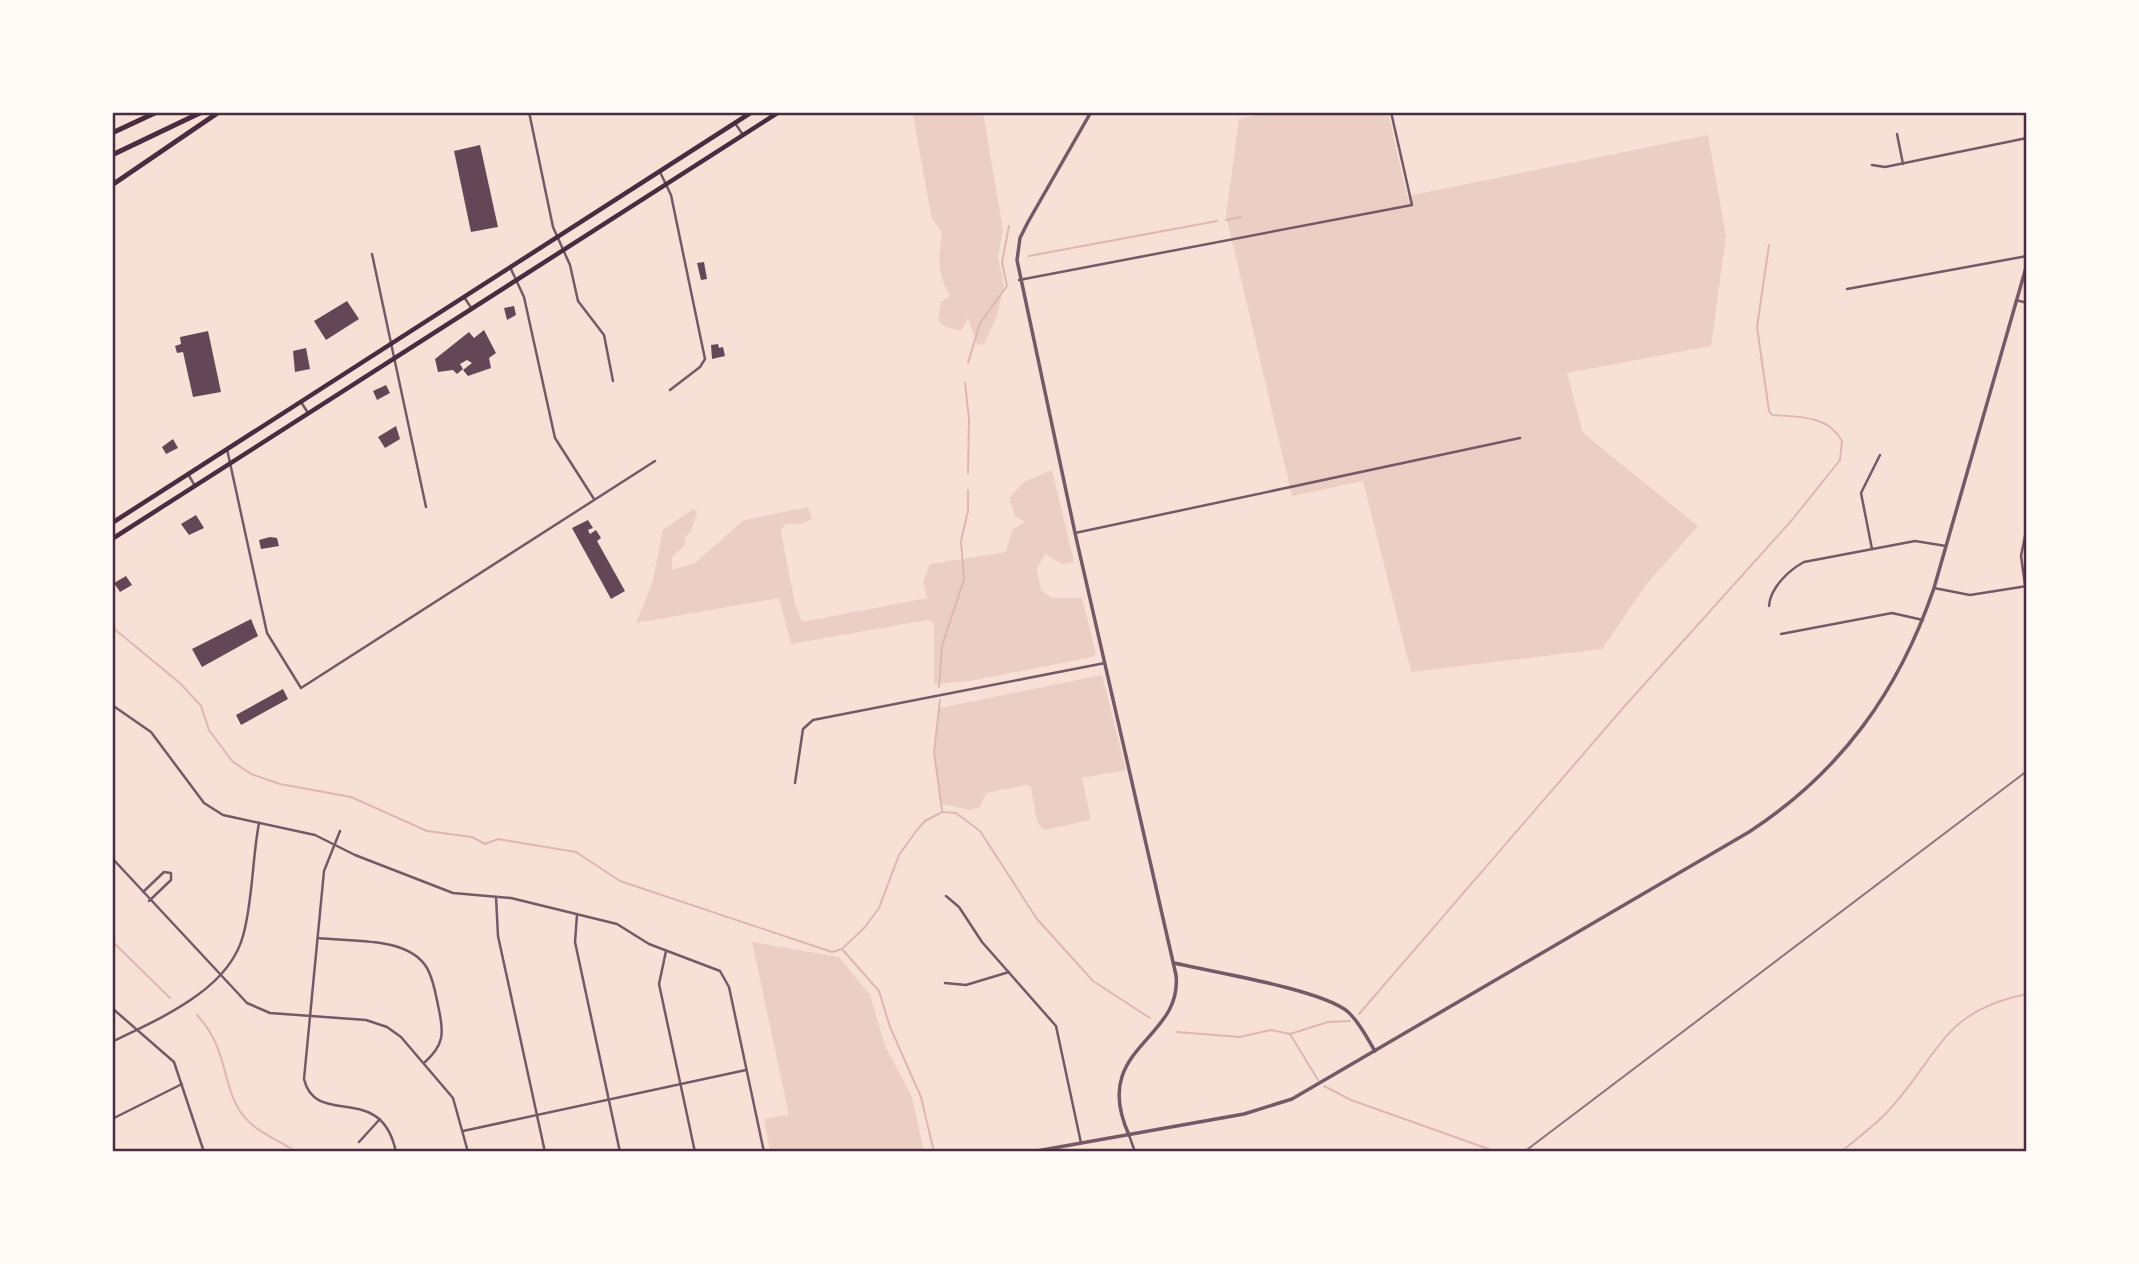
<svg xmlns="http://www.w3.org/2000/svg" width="2139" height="1264" font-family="'Zilla Slab',serif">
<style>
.green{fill:#ebcfc5}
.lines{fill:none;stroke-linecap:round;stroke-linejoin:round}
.stream{stroke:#dcb8b0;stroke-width:2}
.building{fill:#644757}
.minor{stroke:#755966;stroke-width:2.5}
.tertiary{stroke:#755966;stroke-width:3.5}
.primary{stroke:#4a2c40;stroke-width:4.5}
.motorway{stroke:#4a2c40;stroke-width:5}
.rail{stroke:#8f747c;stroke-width:2}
.neatline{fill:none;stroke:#4a2c40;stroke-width:2.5}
</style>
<rect width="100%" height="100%" fill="#f7e1d7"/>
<g class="green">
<path d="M983 112 1003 230 998 258 1004 285 997 316 984 344 977 345 968 318 961 331 946 327 938 321 941 302 950 296C937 273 938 259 942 233L931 216 913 113Z"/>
<polygon points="1272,112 1388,112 1407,196 1708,135 1726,236 1711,346 1567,373 1583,433 1698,526 1646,585 1602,649 1411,672 1363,481 1292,496 1226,215 1239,119"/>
<polygon points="1052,470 1074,562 1062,564 1045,554 1037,568 1041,590 1052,598 1082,598 1096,653 1092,657 970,681 934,684 934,623 927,620 791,644 779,598 636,623 652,584 663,530 693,509 697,511 691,532 685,537 685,545 672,557 672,570 695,563 744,520 808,507 812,519 801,524 785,524 781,532 795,604 802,622 927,598 923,581 930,564 1006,552 1012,530 1025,522 1015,516 1009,498 1024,482"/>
<polygon points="1102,675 1126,770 1082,778 1091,820 1044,830 1037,822 1031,787 1026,785 986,793 980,807 970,810 941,804 934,752 939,708"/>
<polygon points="752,942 839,957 870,995 885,1046 912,1097 924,1152 770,1152 764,1119 789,1115"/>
</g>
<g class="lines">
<g class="stream">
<polyline points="1226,220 1241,217"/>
<polyline points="1029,256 1217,221"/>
<polyline points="968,363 980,323 1007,286 1002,262 1009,226"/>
<polyline points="965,383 969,419 968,473"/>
<polyline points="112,627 181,684 201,706 209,730 232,761 251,774 280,784 351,797 427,831 472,837 485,844 498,839 576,852 620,881 832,952 842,949 879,991 890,1027 921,1097 934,1152"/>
<polyline points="939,687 942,646 964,579 961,541 968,511 968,490"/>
<polyline points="940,700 934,752 942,810"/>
<polyline points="112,941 170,998"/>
<polyline points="842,949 865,927 879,908 899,855 917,830 925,821 942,812 956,813 980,831 1037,919 1093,981 1150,1018"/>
<path d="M1359 1014 1623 708 1792 520 1840 460 1842 441C1828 415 1799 417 1772 415L1769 411 1757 327 1769 245"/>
<path d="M197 1015C229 1049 221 1085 242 1114 256 1133 278 1139 296 1152"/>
<polyline points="1177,1032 1240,1037 1271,1030 1290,1034 1328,1022 1350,1021"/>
<polyline points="1290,1034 1318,1080"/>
<polyline points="1324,1086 1351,1100 1497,1152"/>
<path d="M1841 1152C1857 1138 1876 1125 1890 1109 1940 1054 1942 1011 2027 994"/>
</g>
</g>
<g class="building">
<polygon points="480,145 498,227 471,232 454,151"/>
<polygon points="704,262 707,279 701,280 697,263"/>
<polygon points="347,301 359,319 326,340 314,321"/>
<polygon points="514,306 516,315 507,320 504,308"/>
<polygon points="484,330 496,353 489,358 491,368 468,376 463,370 472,363 467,360 460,364 463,369 457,374 453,370 438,372 435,359 469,332 474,338"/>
<polygon points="208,331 221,392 193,397 183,352 177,353 175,346 181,344 180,337"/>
<polygon points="718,344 719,348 723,347 725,356 712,359 711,345"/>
<polygon points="306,348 310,369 295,372 293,351"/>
<polygon points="386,385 390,393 377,400 373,391"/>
<polygon points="396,426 400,439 385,448 378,437"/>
<polygon points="173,439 178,448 166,454 162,447"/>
<polygon points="196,515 204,528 189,535 181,524"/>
<polygon points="588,520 593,528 588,530 590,534 596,530 601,538 597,541 625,591 611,599 572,528"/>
<polygon points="270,537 277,538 279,546 261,549 259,540"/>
<polygon points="126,576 132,585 120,592 114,583"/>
<polygon points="251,619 258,636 202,667 192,649"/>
<polygon points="283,689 288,699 241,725 236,715"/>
</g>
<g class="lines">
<g class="minor">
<polyline points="529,112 553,227 570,265 578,301 604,335 613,381"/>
<polyline points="735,123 743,135"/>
<polyline points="1897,134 1903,164"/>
<polyline points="1872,165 1885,167 2027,138"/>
<polyline points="660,172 671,195 705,359 700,367 670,390"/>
<polyline points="372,254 426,507"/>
<polyline points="510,267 524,297 555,438 594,499"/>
<polyline points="1019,280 1412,205 1391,112"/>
<polyline points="1847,289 2027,256"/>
<polyline points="464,297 472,309"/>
<polyline points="2016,300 2027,303"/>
<polyline points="301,402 308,413"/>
<polyline points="227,449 267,633 301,688 655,461"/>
<polyline points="188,474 195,486"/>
<polyline points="1075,533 1520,438"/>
<polyline points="1872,549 1861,493 1880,455"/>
<polyline points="2025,585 2021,556 2027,526"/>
<polyline points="1934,588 1970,595 2027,586"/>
<path d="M1769 606C1770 588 1789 570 1804 562L1915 541 1946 546"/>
<polyline points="1781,634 1892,613 1923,620"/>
<polyline points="112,705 151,732 204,803 223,815 315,835 355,855 453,893 511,898 617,924 649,944 720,971 729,987 764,1152"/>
<polyline points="795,783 803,729 813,720 1105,663"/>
<path d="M340 831 324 871 304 1079C316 1129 381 1080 396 1152"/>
<polyline points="112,858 247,1003 270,1013 366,1020 387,1027 401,1037 453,1098 468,1152"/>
<polyline points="143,892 164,872 171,873 171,880 149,901"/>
<polyline points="946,896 959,907 982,942 1056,1026 1081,1143"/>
<polyline points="496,897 498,936 545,1152"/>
<polyline points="577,915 575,942 620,1152"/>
<path d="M318 938C351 942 408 936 427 968 434 980 436 996 439 1010 444 1033 444 1045 425 1062"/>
<polyline points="666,951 659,984 695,1152"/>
<polyline points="945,983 966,985 1009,972"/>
<polyline points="112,1008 174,1062 204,1152"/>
<path d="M112 1042C158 1019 228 991 243 936 253 900 252 860 259 823"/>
<polyline points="112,1119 182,1084"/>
<polyline points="463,1131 746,1070"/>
<polyline points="1129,1135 1135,1152"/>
<polyline points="359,1142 380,1119"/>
</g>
<g class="tertiary">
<path d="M1091 112 1028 222 1020 238 1017 260 1075 533 1176 975C1183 1041 1089 1047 1129 1135"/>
<path d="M1174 963C1213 972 1319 989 1347 1011 1359 1021 1367 1038 1375 1051"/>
<path d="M1031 1152 1244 1114 1292 1099 1749 832C1841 772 1899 691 1934 588L2027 264"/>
</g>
<g class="primary">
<polyline points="112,523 752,112"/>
<polyline points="112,539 779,112"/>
</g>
<g class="motorway">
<polyline points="112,133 157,112"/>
<polyline points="112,155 202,112"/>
<polyline points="112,185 219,112"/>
</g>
<polyline class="rail" points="1524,1152 2027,771"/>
</g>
<rect width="2139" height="1264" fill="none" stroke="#fffaf5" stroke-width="228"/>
<rect x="114" y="114" width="1911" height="1036" class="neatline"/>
</svg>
